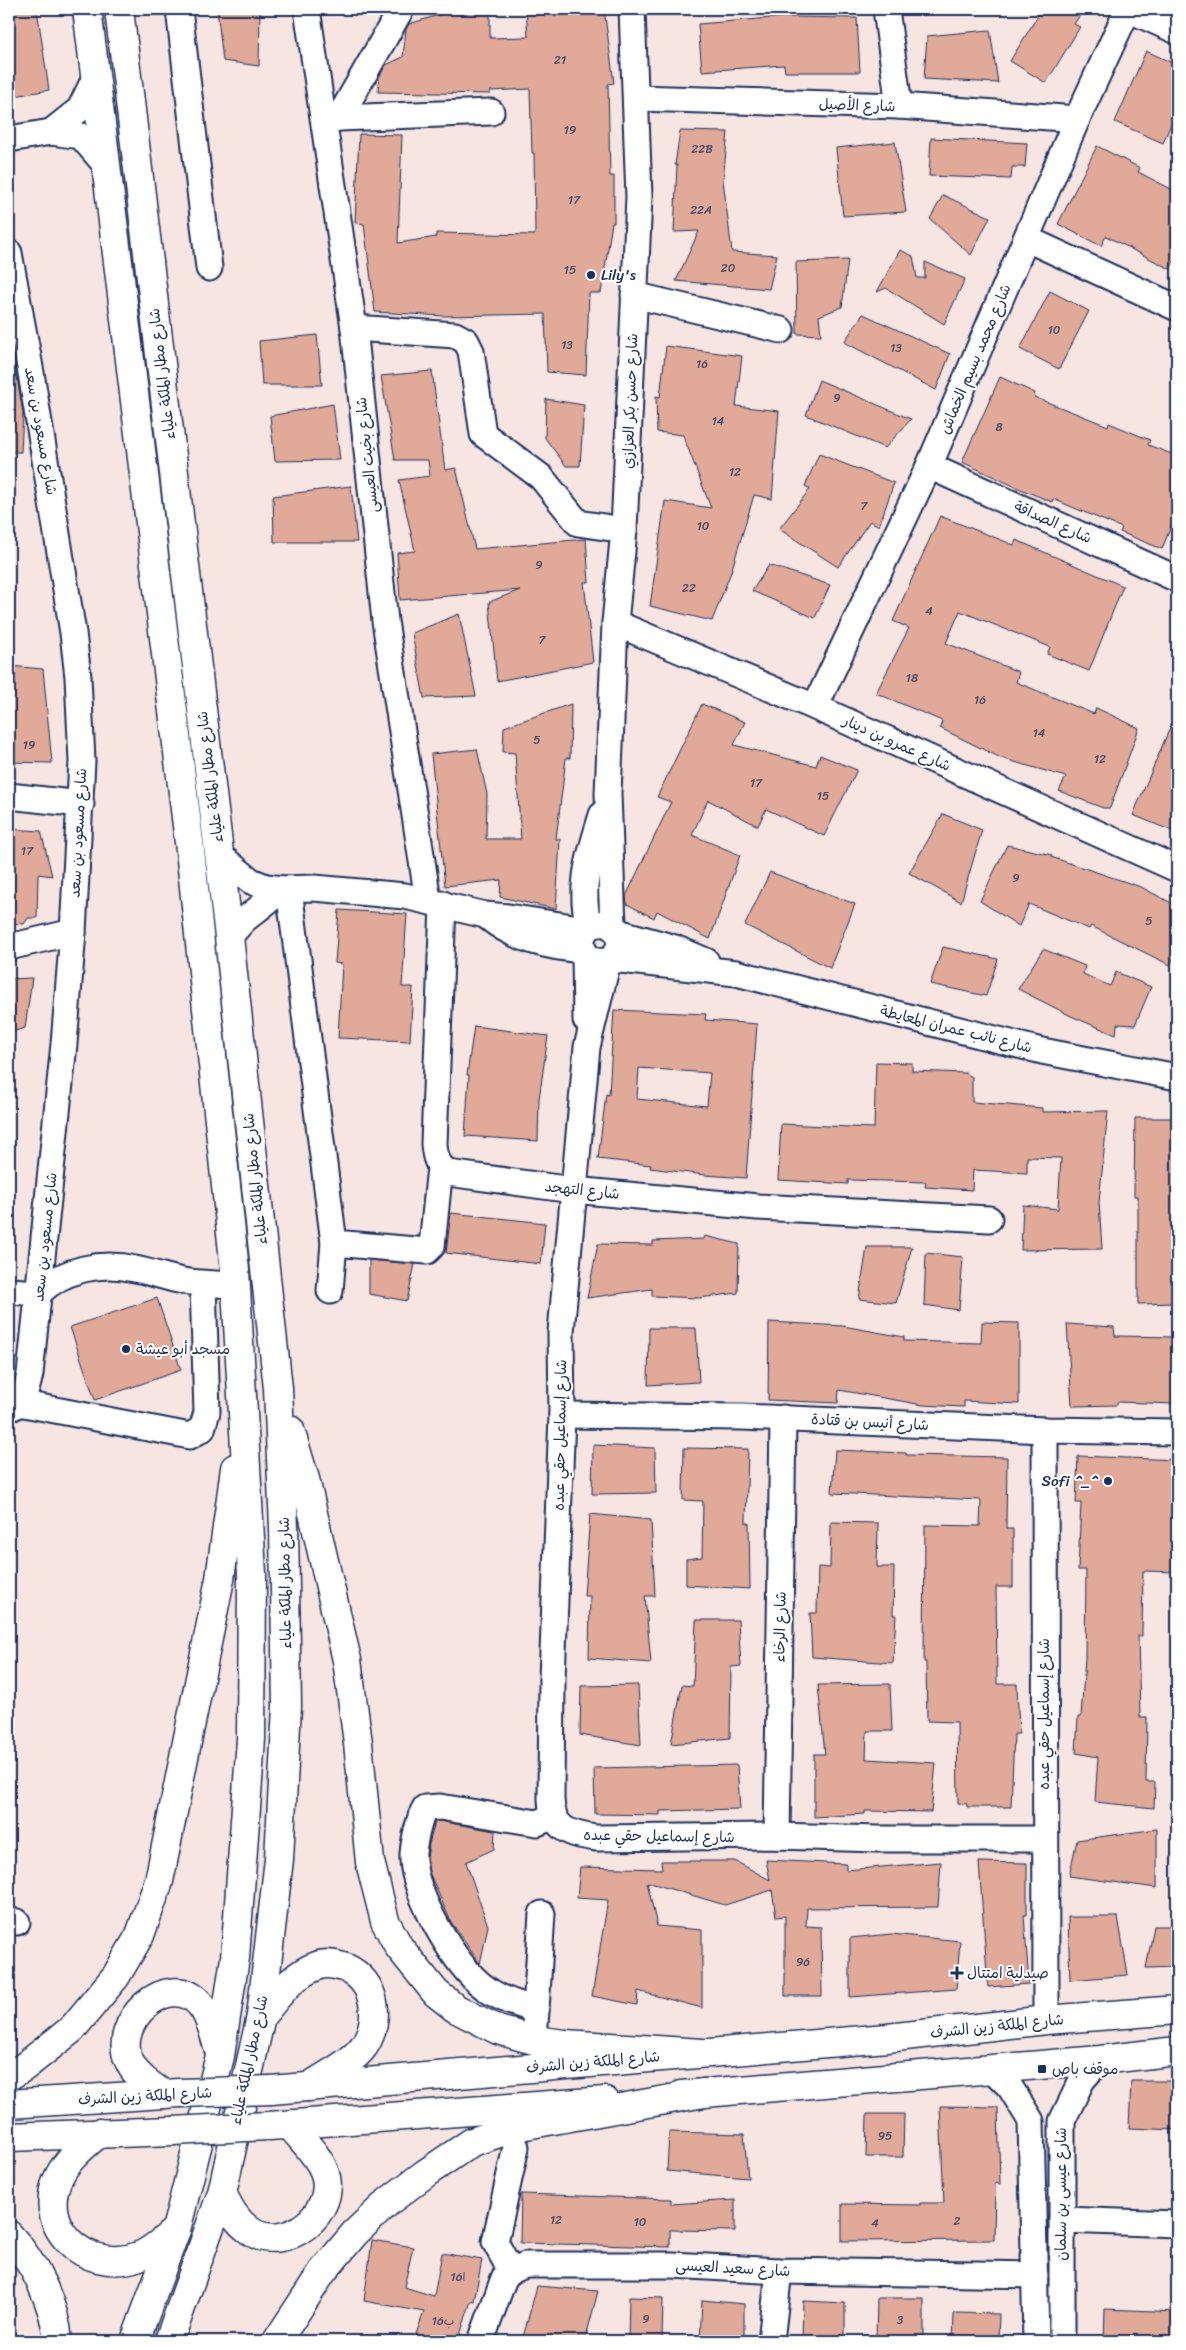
<svg xmlns="http://www.w3.org/2000/svg" width="1186" height="2350" font-family="Sriracha,'Playpen Sans Arabic',sans-serif">
<style>
.building{fill:#e1a998;stroke:#1b2f5e;fill-rule:evenodd}
.lines{fill:none;stroke-linecap:round;stroke-linejoin:round}
.minor-casing{stroke:#1b2f5e;stroke-width:29}
.major-casing{stroke:#1b2f5e;stroke-width:31}
.highway-casing{stroke:#1b2f5e;stroke-width:31}
.minor{stroke:#fff;stroke-width:25}
.major{stroke:#fff;stroke-width:28}
.highway{stroke:#fff;stroke-width:28}
.major-bridge-casing{stroke:#1b2f5e;stroke-width:31;stroke-linecap:butt}
.major-bridge{stroke:#fff;stroke-width:28}
.poi-dot{fill:#1b2f5e;stroke:#fff;stroke-width:2}
.labels{text-anchor:middle;dominant-baseline:central;stroke-width:4;stroke-linejoin:round;paint-order:stroke}
.number-label{font-size:12px;fill:#4c4e6c}
.street-label{font-size:15px;fill:#1b2f5e;stroke:#fff}
.poi-label{font-size:15px;fill:#1b2f5e;stroke:#fff;text-anchor:start}
</style>
<rect width="100%" height="100%" fill="#f6e5e0"/>
<filter id="ink" filterUnits="userSpaceOnUse"><feTurbulence type="fractalNoise" baseFrequency=".02" numOctaves="2"/><feDisplacementMap in="SourceGraphic" scale="10" xChannelSelector="R" yChannelSelector="G"/><feConvolveMatrix kernelMatrix="1 2 1 2 8 2 1 2 1" color-interpolation-filters="sRGB"/></filter>
<g filter="url(#ink)">
<g class="building">
<polygon points="9,9 37,9 49,90 9,97"/>
<polygon points="217,9 260,9 259,66 223,61"/>
<polygon points="444,9 490,9 490,38 528,37 526,9 604,9 614,83 608,84 610,176 614,176 614,223 612,223 601,293 589,293 586,375 547,372 545,314 444,316 375,312 364,224 355,223 359,134 402,135 398,243 436,237 436,233 535,235 534,153 532,153 530,89 490,91 490,94 378,92 379,77 386,65 403,57 406,29 409,24 442,14"/>
<polygon points="1042,9 1084,9 1074,24 1080,27 1046,83 1010,61"/>
<polygon points="784,17 857,18 860,72 785,72 784,65 702,71 698,24"/>
<polygon points="990,30 998,83 924,79 927,36"/>
<polygon points="1146,51 1177,65 1177,110 1163,143 1115,122"/>
<polygon points="680,131 728,132 723,180 732,252 777,255 769,289 676,281 699,231 674,232 677,165 675,165"/>
<polygon points="931,138 1027,143 1025,167 1012,167 1011,179 929,176"/>
<polygon points="895,142 906,212 843,216 836,148"/>
<polygon points="1097,146 1140,168 1138,172 1177,192 1177,255 1170,269 1106,236 1101,246 1058,224"/>
<polygon points="943,195 990,217 971,255 930,219"/>
<polygon points="900,250 913,256 917,278 925,278 925,262 965,279 944,324 886,288 877,292"/>
<polygon points="848,260 842,307 819,316 821,335 797,334 796,262"/>
<polygon points="1050,291 1089,311 1059,369 1020,349"/>
<polygon points="863,314 950,354 936,390 844,342"/>
<polygon points="317,335 322,385 262,385 259,341"/>
<polygon points="666,346 742,356 736,406 779,411 772,499 754,495 731,572 712,621 650,606 665,501 711,508 683,435 657,432 656,396 660,397"/>
<polygon points="9,366 15,366 23,413 21,452 9,452"/>
<polygon points="432,371 445,470 456,468 475,549 586,539 589,582 584,582 593,662 497,681 489,602 520,590 400,600 397,553 415,551 399,480 430,476 428,460 395,460 381,376"/>
<polygon points="1000,377 1035,393 1034,397 1108,426 1109,423 1150,440 1148,445 1177,456 1177,511 1162,549 1120,532 1122,528 1053,499 1052,502 1018,488 962,462"/>
<polygon points="819,380 911,419 885,448 806,415"/>
<polygon points="546,399 584,405 580,466 566,466 545,438"/>
<polygon points="333,404 340,460 275,461 270,416"/>
<polygon points="819,454 894,483 879,526 870,521 838,567 779,529 810,489 805,486"/>
<polygon points="351,486 357,542 274,542 273,496"/>
<polygon points="940,516 1014,545 1016,540 1123,586 1089,671 1047,654 1050,647 960,611 946,643 1019,672 1016,682 1094,714 1096,708 1139,728 1110,808 1103,808 1059,791 1066,777 1001,758 940,728 942,721 876,693 909,628 893,621"/>
<polygon points="769,565 830,585 815,618 752,591"/>
<polygon points="459,614 476,696 424,698 412,633"/>
<polygon points="9,666 43,669 52,763 9,762"/>
<polygon points="571,704 570,758 566,758 556,839 560,839 556,909 500,897 501,880 445,886 431,754 477,749 487,794 486,839 521,839 515,753 503,752 504,727"/>
<polygon points="702,704 745,722 734,745 816,766 820,755 857,770 824,836 766,809 758,826 708,800 692,835 740,855 710,939 657,911 654,918 627,904 626,896 671,802 657,797"/>
<polygon points="1177,711 1177,833 1133,815"/>
<polygon points="943,814 982,830 961,902 909,873"/>
<polygon points="9,829 41,831 52,876 38,874 37,918 28,918 24,924 9,923"/>
<polygon points="1007,845 1052,855 1051,857 1141,887 1177,906 1177,951 1170,965 1091,926 1089,929 1029,904 1019,926 980,901"/>
<polygon points="770,872 855,904 830,968 745,925"/>
<polygon points="339,910 407,914 402,987 413,987 410,1041 338,1038 342,964 335,963"/>
<polygon points="943,947 998,959 986,996 930,984"/>
<polygon points="1043,949 1085,966 1083,974 1110,986 1116,972 1151,987 1135,1025 1117,1024 1116,1035 1071,1016 1018,989"/>
<polygon points="32,978 25,1028 9,1033 9,979"/>
<path d="M614 1010 706 1014 705 1020 757 1024 746 1178 705 1175 650 1168 651 1165 598 1159 606 1094 609 1095ZM639 1068 710 1073 707 1106 637 1099Z"/>
<polygon points="474,1026 548,1036 539,1099 538,1141 465,1136 469,1075 467,1075"/>
<polygon points="876,1062 912,1063 912,1071 965,1073 972,1077 972,1102 1042,1108 1042,1112 1108,1111 1099,1202 1102,1249 1021,1250 1023,1205 1058,1209 1061,1158 1027,1157 1027,1173 973,1170 972,1190 925,1187 926,1182 848,1180 848,1184 778,1180 781,1124 874,1128"/>
<polygon points="1135,1118 1177,1118 1177,1303 1138,1304 1138,1196 1134,1196"/>
<polygon points="451,1213 545,1223 541,1264 446,1253"/>
<polygon points="705,1236 739,1244 738,1293 699,1298 652,1296 652,1289 587,1298 598,1244 653,1245 653,1241 704,1239"/>
<polygon points="867,1247 912,1247 896,1303 859,1299"/>
<polygon points="926,1253 963,1257 959,1310 924,1305"/>
<polygon points="369,1260 415,1264 407,1301 369,1294"/>
<polygon points="157,1298 181,1370 95,1400 70,1327"/>
<polygon points="769,1322 843,1326 904,1337 904,1341 981,1343 982,1322 1019,1323 1019,1404 964,1401 964,1407 923,1405 839,1390 838,1403 768,1400"/>
<polygon points="1067,1324 1114,1327 1115,1336 1177,1337 1177,1404 1117,1402 1117,1405 1072,1406"/>
<polygon points="649,1328 696,1328 699,1382 648,1385"/>
<polygon points="593,1445 655,1448 656,1493 592,1494"/>
<polygon points="684,1448 748,1449 746,1523 749,1523 750,1589 686,1585 686,1559 702,1557 703,1501 683,1500"/>
<polygon points="835,1450 906,1453 906,1455 1007,1457 1006,1529 1013,1529 1013,1587 996,1587 997,1684 1017,1684 1019,1734 1014,1734 1011,1807 967,1807 967,1804 958,1803 957,1722 927,1721 926,1662 924,1662 925,1525 980,1526 981,1500 832,1493"/>
<polygon points="1078,1456 1177,1460 1177,1572 1143,1571 1142,1636 1138,1636 1140,1717 1147,1717 1146,1782 1155,1782 1154,1808 1095,1802 1098,1757 1076,1753 1078,1717 1081,1717 1085,1658 1086,1570 1078,1570 1081,1503 1076,1503"/>
<polygon points="590,1514 651,1520 655,1596 645,1596 651,1663 589,1658 590,1596 584,1596"/>
<polygon points="831,1522 878,1523 877,1567 894,1567 893,1615 896,1615 893,1663 812,1657 810,1613 817,1613 818,1567 830,1568"/>
<polygon points="696,1620 738,1620 741,1666 731,1667 730,1738 671,1744 682,1685 693,1686"/>
<polygon points="890,1684 892,1731 867,1731 866,1759 936,1763 931,1812 865,1811 865,1814 814,1817 814,1754 825,1754 818,1685"/>
<polygon points="638,1685 641,1745 580,1735 581,1686"/>
<polygon points="737,1765 740,1809 660,1811 660,1815 595,1814 594,1768"/>
<polygon points="439,1821 495,1831 494,1849 466,1862 488,1926 480,1964 451,1922 429,1872 427,1859 429,1844 435,1822"/>
<polygon points="1157,1829 1157,1888 1069,1876 1077,1840"/>
<polygon points="766,1860 846,1864 846,1870 941,1862 938,1907 807,1908 806,1926 821,1927 822,1996 785,1996 785,1916 776,1917 772,1890 725,1905 647,1882 657,1926 702,1930 702,2008 638,1991 637,2005 592,1996 608,1900 577,1898 580,1867 662,1869 661,1861 735,1861 770,1880"/>
<polygon points="979,1862 1027,1863 1027,1915 1024,1915 1029,1984 988,1987"/>
<polygon points="1068,1917 1118,1917 1128,1975 1070,1980"/>
<polygon points="1154,1926 1177,1926 1177,1967 1146,1968"/>
<polygon points="891,1934 960,1941 956,1989 850,1997 850,1938"/>
<polygon points="1131,2081 1177,2081 1177,2130 1129,2128"/>
<polygon points="940,2106 998,2107 1000,2184 995,2183 994,2240 842,2241 842,2204 920,2205 920,2203 944,2203"/>
<polygon points="867,2114 904,2114 903,2157 866,2157"/>
<polygon points="669,2132 744,2134 748,2178 667,2171"/>
<polygon points="521,2194 671,2199 671,2204 735,2200 735,2231 670,2230 670,2247 520,2243"/>
<polygon points="372,2240 413,2247 404,2287 434,2296 442,2253 482,2260 474,2301 471,2301 458,2341 439,2341 416,2334 424,2312 364,2301"/>
<polygon points="537,2286 598,2291 585,2341 522,2341"/>
<polygon points="629,2297 663,2298 662,2341 628,2341"/>
<polygon points="877,2298 924,2298 924,2341 876,2341"/>
<polygon points="702,2300 744,2304 744,2341 700,2341"/>
<polygon points="803,2301 845,2303 845,2341 802,2341"/>
<polygon points="1105,2309 1177,2312 1177,2341 1104,2341"/>
<polygon points="954,2313 999,2314 998,2341 953,2341"/>
</g>
<g class="lines">
<g class="minor-casing">
<g id="minor">
<polyline points="179,9 209,268"/>
<polyline points="307,9 354,328 385,621 428,900"/>
<polyline points="886,9 899,106"/>
<polyline points="1128,9 1177,31"/>
<polyline points="636,98 899,106 1077,119"/>
<polyline points="339,118 491,112"/>
<polyline points="327,119 339,118 401,9"/>
<polyline points="51,132 80,109 95,78"/>
<polyline points="9,139 51,132 81,136 105,164"/>
<polyline points="1027,239 1177,308"/>
<path d="M9 253 31 373 73 633 78 677 82 761 73 932 64 1044 30 1374C27 1388 24 1403 9 1409"/>
<polyline points="634,295 781,330"/>
<polyline points="354,328 455,335 466,341 471,351 483,434 541,477 578,523 624,530"/>
<polyline points="929,466 1177,579"/>
<polyline points="615,623 815,707 1177,869"/>
<polyline points="815,707 929,466 1077,119 1128,9"/>
<polyline points="9,796 81,804"/>
<polyline points="219,855 251,881 266,887 283,889 314,888 405,896 485,915 508,917 586,929"/>
<polyline points="289,889 334,1243 330,1291"/>
<path d="M443 904 434 1144C435 1157 437 1165 448 1173L573 1190 758 1207 989 1219"/>
<path d="M489 918C517 940 548 947 583 950"/>
<polyline points="613,926 608,794 615,623 624,530 639,197 632,9"/>
<path d="M589 927C578 886 590 855 602 815"/>
<polyline points="618,932 675,948 706,961"/>
<polyline points="229,937 244,920 283,889"/>
<polyline points="9,947 73,932"/>
<polyline points="585,954 586,1020"/>
<path d="M612 959 620 947 618 932 606 923 591 925C571 942 587 969 612 959L736 973 1042 1051 1177 1077"/>
<path d="M608 961 587 1047 561 1332 562 1415 552 1679 551 1799C552 1830 570 1834 596 1838L777 1836 878 1839H1044"/>
<polyline points="334,1243 427,1251 432,1246 440,1167"/>
<path d="M9 1291 39 1293C63 1269 102 1261 135 1269 151 1272 167 1278 183 1281 201 1284 218 1284 237 1285"/>
<polyline points="19,1403 190,1436 202,1429 207,1412 203,1284"/>
<polyline points="562,1415 742,1417 1045,1430 1177,1432"/>
<polyline points="1045,1430 1046,2020"/>
<polyline points="777,1836 783,1418"/>
<polyline points="9,1921 17,1922"/>
<path d="M536 2010C517 2004 499 1999 484 1987 455 1966 415 1896 413 1860 412 1848 419 1818 425 1808L440 1807 537 1823 554 1816"/>
<polyline points="535,2025 542,1914"/>
<polyline points="992,2069 1010,2087 1031,2121 1036,2341"/>
<polyline points="1062,2220 1177,2224"/>
<polyline points="511,2271 495,2242 516,2147"/>
<polyline points="481,2341 504,2278 511,2271 525,2265 672,2265 779,2271 1035,2275"/>
<polyline points="771,2341 779,2271"/>
<polyline points="1062,2341 1062,2121 1082,2080 1100,2060"/>
</g>
</g>
<g class="major-casing">
<g id="major">
<polyline points="271,2090 887,2038 1046,2020 1177,2010"/>
<polyline points="681,2095 1100,2060 1177,2051"/>
<polyline points="9,2104 179,2093"/>
<polyline points="269,2126 605,2101"/>
<polyline points="9,2137 173,2131"/>
</g>
</g>
<g class="highway-casing">
<g id="highway">
<polyline points="87,9 190,850 235,1270 252,1574 251,1739 235,1958 220,2056 176,2230 135,2341"/>
<polyline points="119,9 229,937 278,1388 284,1528 287,1706 279,1859 261,2016 222,2193 169,2341"/>
<polyline points="290,1430 305,1479 347,1660 358,1743 370,1862 385,1921 399,1947 436,1993 455,2008 498,2030 534,2040 565,2044 702,2053"/>
<path d="M261 2016C278 1997 291 1975 317 1966 326 1962 337 1965 346 1968 377 1982 381 2020 364 2046 352 2063 326 2075 309 2087"/>
<polyline points="9,2076 24,2067 72,2029 116,1976 140,1935 159,1881 220,1579 235,1468"/>
<path d="M163 2094C150 2085 137 2077 130 2063 109 2023 169 1968 200 2004 211 2016 214 2035 219 2050"/>
<path d="M99 2133C86 2144 71 2156 62 2171 30 2223 85 2276 139 2256 153 2251 164 2239 176 2230"/>
<path d="M222 2193C229 2207 235 2220 249 2230 284 2256 340 2212 324 2171 318 2155 301 2139 290 2125"/>
<path d="M9 2235C34 2262 55 2304 58 2341"/>
<polyline points="277,2341 323,2271 355,2233 389,2201 426,2173 472,2142 520,2126 704,2093"/>
</g>
</g>
<use href="#minor" class="minor"/>
<use href="#major" class="major"/>
<use href="#highway" class="highway"/>
<g class="major-bridge-casing">
<g id="major-bridge">
<polyline points="180,2093 271,2090"/>
<polyline points="173,2131 267,2126"/>
</g>
</g>
<use href="#major-bridge" class="major-bridge"/>
</g>
</g>
<g class="poi-dot">
<circle cx="591" cy="275" r="5"/>
<circle cx="126" cy="1349" r="5"/>
<circle cx="1108" cy="1481" r="5"/>
<path d="M954.5 1965.5h5v5h5v5h-5v5h-5v-5h-5v-5h5z"/>
<rect x="1037" y="2064" width="10" height="10" rx="2.5"/>
</g>
<g class="labels">
<g class="number-label">
<text x="560" y="60">21</text>
<text x="570" y="130">19</text>
<text x="702" y="149">22B</text>
<text x="574" y="200">17</text>
<text x="701" y="210">22A</text>
<text x="728" y="268">20</text>
<text x="570" y="270">15</text>
<text x="1054" y="330">10</text>
<text x="567" y="345">13</text>
<text x="896" y="348">13</text>
<text x="702" y="364">16</text>
<text x="837" y="398">9</text>
<text x="718" y="421">14</text>
<text x="999" y="427">8</text>
<text x="735" y="472">12</text>
<text x="864" y="506">7</text>
<text x="703" y="526">10</text>
<text x="539" y="565">9</text>
<text x="689" y="588">22</text>
<text x="929" y="611">4</text>
<text x="542" y="640">7</text>
<text x="912" y="678">18</text>
<text x="980" y="700">16</text>
<text x="1039" y="733">14</text>
<text x="537" y="740">5</text>
<text x="29" y="745">19</text>
<text x="1100" y="759">12</text>
<text x="756" y="783">17</text>
<text x="823" y="796">15</text>
<text x="27" y="851">17</text>
<text x="1016" y="878">9</text>
<text x="1149" y="921">5</text>
<text x="803" y="1962">96</text>
<text x="885" y="2136">95</text>
<text x="556" y="2220">12</text>
<text x="957" y="2221">2</text>
<text x="640" y="2222">10</text>
<text x="875" y="2223">4</text>
<text x="458" y="2277">ا16</text>
<text x="646" y="2319">9</text>
<text x="900" y="2320">3</text>
<text x="443" y="2321">ب16</text>
</g>
<g class="street-label">
<text transform="translate(857 105) rotate(2)">شارع الأصيل</text>
<text transform="translate(975 359) rotate(-67)">شارع محمد بسيم الخماش</text>
<text transform="translate(162 374) rotate(-97)">شارع مطار الملكة علياء</text>
<text transform="translate(630 401) rotate(-88)">شارع حسن بكر العزازي</text>
<text transform="translate(41 431) rotate(80)">شارع مسعود بن سعد</text>
<text transform="translate(367 455) rotate(-96)">شارع بخيت العيسى</text>
<text transform="translate(1053 522) rotate(24)">شارع الصداقة</text>
<text transform="translate(897 743) rotate(24)">شارع عمرو بن دينار</text>
<text transform="translate(210 777) rotate(-97)">شارع مطار الملكة علياء</text>
<text transform="translate(78 833) rotate(-87)">شارع مسعود بن سعد</text>
<text transform="translate(956 1029) rotate(14)">شارع نائب عمران المعايطة</text>
<text transform="translate(255 1179) rotate(-96)">شارع مطار الملكة علياء</text>
<text transform="translate(582 1190) rotate(6)">شارع التهجد</text>
<text transform="translate(45 1237) rotate(-84)">شارع مسعود بن سعد</text>
<text transform="translate(870 1422) rotate(3)">شارع أنيس بن قتادة</text>
<text transform="translate(560 1435) rotate(-89)">شارع إسماعيل حقي عبده</text>
<text transform="translate(285 1583) rotate(-91)">شارع مطار الملكة علياء</text>
<text transform="translate(780 1627) rotate(-89)">شارع الرخاء</text>
<text transform="translate(1044 1714) rotate(-90)">شارع إسماعيل حقي عبده</text>
<text transform="translate(659 1836) rotate(1)">شارع إسماعيل حقي عبده</text>
<text transform="translate(997 2026) rotate(-6)">شارع الملكة زين الشرف</text>
<text transform="translate(249 2060) rotate(-78)">شارع مطار الملكة علياء</text>
<text transform="translate(593 2062) rotate(-5)">شارع الملكة زين الشرف</text>
<text transform="translate(145 2096) rotate(-3)">شارع الملكة زين الشرف</text>
<text transform="translate(1061 2194) rotate(-90)">شارع عيسى بن سلمان</text>
<text transform="translate(733 2268) rotate(3)">شارع سعيد العيسى</text>
</g>
<g class="poi-label">
<text x="601" y="275">Lily's</text>
<text x="136" y="1349">مسجد أبو عيشة</text>
<text x="1098" y="1481" text-anchor="end">Sofi ^_^</text>
<text x="967" y="1973">صيدلية امتتال</text>
<text x="1052" y="2069">موقف باص</text>
</g>
</g>
<rect width="1186" height="2350" fill="none" stroke="#fff" stroke-width="30"/>
<rect x="15" y="15" width="1156" height="2320" fill="none" stroke="#1b2f5e" stroke-width="2" filter="url(#ink)"/>
</svg>
